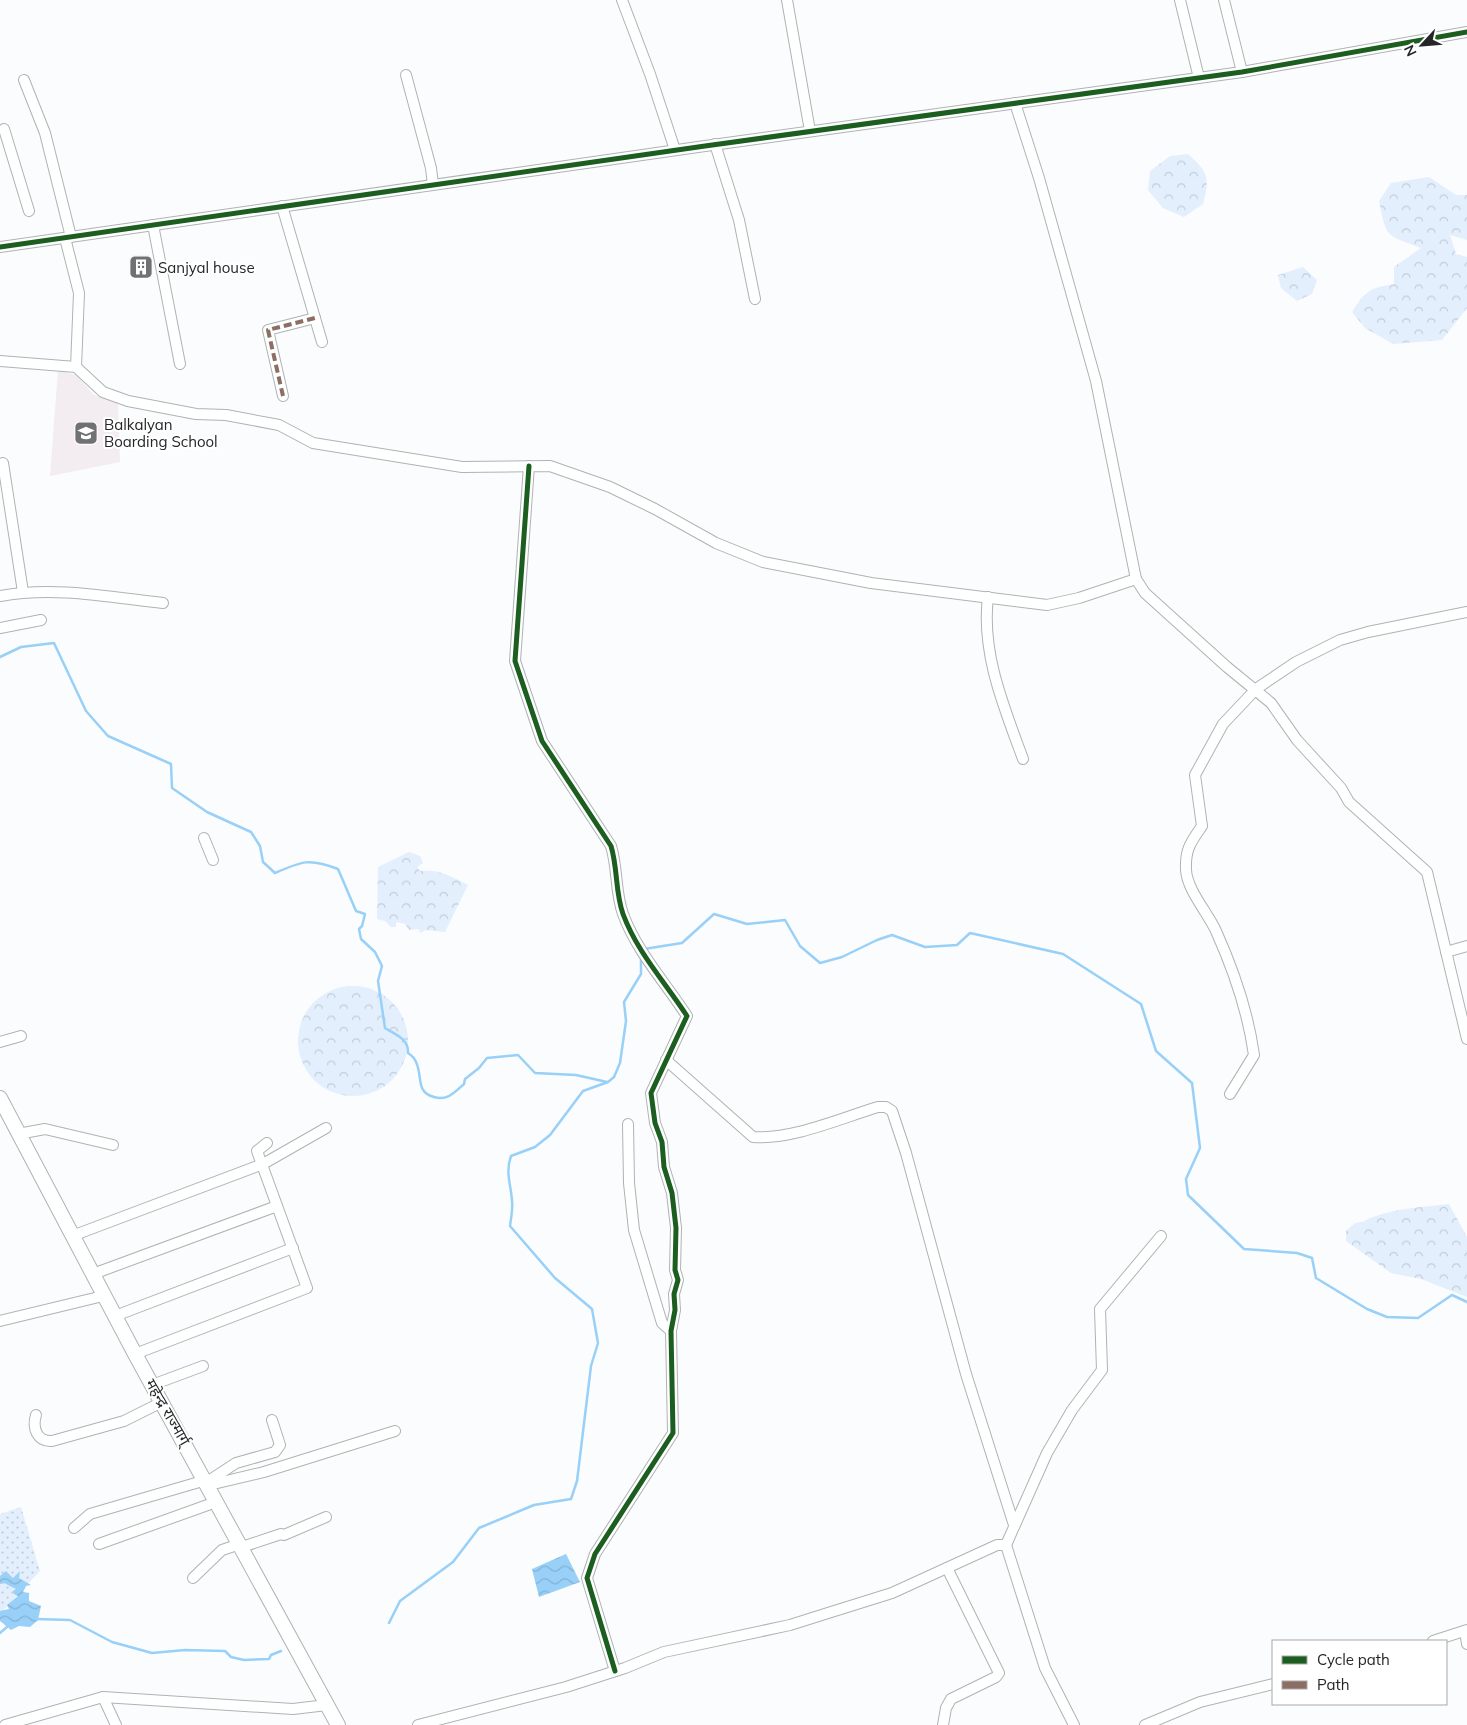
<svg xmlns="http://www.w3.org/2000/svg" width="1467" height="1725" font-family="Mulish,'Noto Sans Devanagari',sans-serif">
<style>
.education{fill:#f3ecf0}
.grass{fill:url(#grass-dots)}
.forest{fill:url(#forest-crowns)}
.water{fill:url(#water-waves)}
.lines{fill:none;stroke-linecap:round;stroke-linejoin:round}
.stream{stroke:#98d0f8;stroke-width:2.5}
.minor-casing{stroke:#b1b2b3;stroke-width:12}
.highway-casing{stroke:#b1b2b3;stroke-width:16}
.minor{stroke:#feffff;stroke-width:10}
.highway{stroke:#feffff;stroke-width:14}
.quiet{stroke:#8d6e63;stroke-width:4;stroke-dasharray:8 4;stroke-linecap:butt}
.cycleway-casing{stroke:#fff;stroke-width:8}
.cycleway{stroke:#1b5e20;stroke-width:5}
.labels{text-anchor:middle;dominant-baseline:central;stroke-width:4;stroke-linejoin:round;paint-order:stroke}
.poi-label{font-size:15px;fill:#252627;stroke:#fff;text-anchor:start}
.street-label{font-size:15px;fill:#252627;stroke:#fff}
</style>
<defs>
<pattern id="grass-dots" width="8" height="8" patternUnits="userSpaceOnUse" patternTransform="scale(1.25)"><rect width="8" height="8" fill="#e3effd"/><path d="M2 2h.1M6 6h.1" fill="none" stroke="#c3cdd9" stroke-width="1.8" stroke-linecap="round"/></pattern>
<pattern id="forest-crowns" width="20" height="18" patternUnits="userSpaceOnUse" patternTransform="scale(1.25)"><rect width="20" height="18" fill="#e3effd"/><path d="M2 6a3 3 0 1 1 6 0M12 15a3 3 0 1 1 6 0" fill="none" stroke="#c3cdd9"/></pattern>
<pattern id="water-waves" width="16" height="10" patternUnits="userSpaceOnUse" patternTransform="scale(1.25)"><rect width="16" height="10" fill="#98d0f8"/><path d="M0 5q4-4 8 0t8 0" fill="none" stroke="#83b2d5"/></pattern>
</defs>
<rect width="100%" height="100%" fill="#fbfcfe"/>
<polygon class="education" points="58,370 76,375 94,395 118,403 120,462 50,476"/>
<polygon class="grass" points="21,1507 40,1571 0,1614 0,1514"/>
<g class="forest">
<path d="M1188 154C1208 172 1210 178 1203 204L1184 217 1163 208 1148 190 1150 171 1170 156Z"/>
<path d="M1429 177 1456 195H1467V240L1450 235 1456 254 1467 257V308L1442 340 1393 344 1365 328 1352 312C1365 291 1370 288 1394 284V267L1421 248C1387 234 1387 241 1379 201L1391 183Z"/>
<polygon points="1303,267 1317,280 1312,294 1297,301 1281,288 1278,275"/>
<path d="M409 852 420 856 423 863 417 867 420 871C439 869 451 876 468 885L445 932 426 930 420 933 419 929 409 930 405 924 396 922V927H391L385 921 377 919 378 867Z"/>
<circle cx="353" cy="1041" r="55"/>
<path d="M1449 1204 1467 1237V1297L1421 1279 1391 1273 1346 1241V1231L1355 1223C1364 1223 1366 1219 1373 1217 1397 1208 1425 1207 1449 1204Z"/>
</g>
<g class="water">
<polygon points="566,1554 580,1582 539,1597 532,1569"/>
<polygon points="6,1571 13,1578 20,1571 19,1578 31,1585 26,1586 23,1592 29,1593 29,1601 41,1606 38,1620 30,1627 19,1626 11,1630 0,1621 0,1611 9,1609 7,1605 18,1596 14,1594 13,1591 16,1589 4,1583 0,1584 0,1576"/>
</g>
<g class="lines">
<g class="stream">
<path d="M0 657 21 647 54 643 86 711 108 736 171 764 172 788 207 812 251 832 260 846 263 862 275 873C302 861 310 858 338 869L356 911 365 914 362 926 359 929 361 939 375 952 382 966 378 981 385 1028C395 1034 409 1039 408 1053 411 1055 415 1059 416 1062 423 1076 415 1092 434 1097 447 1101 454 1093 464 1084L465 1079 479 1068 487 1058 518 1055 535 1073 576 1075 607 1082"/>
<polyline points="644,949 682,943 714,914 747,924 785,920 800,946 820,963 842,957 877,940 892,935 925,947 957,945 970,933 1063,954 1141,1004 1156,1051 1192,1083 1200,1148 1186,1179 1188,1195 1244,1249 1297,1253 1312,1258 1316,1278 1367,1309 1387,1317 1418,1318 1452,1295 1467,1302"/>
<polyline points="36,1619 70,1620 112,1642 152,1653 185,1650 225,1651 231,1657 244,1660 269,1659 271,1655 281,1651"/>
<path d="M389 1623 400 1601 453 1562 479 1528 534 1505 571 1499 577 1481 591 1366 598 1343 592 1309 555 1278 510 1226C511 1218 513 1209 512 1201 511 1184 505 1173 511 1156L535 1147 550 1135 583 1091 608 1082 614 1077 620 1063 626 1021 624 1002 641 974V957"/>
<polyline points="0,1633 7,1627"/>
</g>
<g class="minor-casing">
<g id="minor">
<polyline points="622,0 650,74 675,150"/>
<polyline points="787,0 810,131"/>
<polyline points="1180,0 1199,78"/>
<polyline points="1224,0 1242,72"/>
<polyline points="406,75 431,168 433,185"/>
<polyline points="24,80 45,133 71,237"/>
<polyline points="1015,103 1039,178 1096,381 1136,579 1145,593 1227,667 1271,703 1297,740 1341,788 1349,802 1427,872 1467,1039"/>
<polyline points="4,129 29,211"/>
<polyline points="715,144 739,220 755,299"/>
<polyline points="282,206 322,342"/>
<polyline points="153,225 180,364"/>
<polyline points="65,238 79,293 76,367"/>
<polyline points="0,247 705,146 1242,72 1467,32"/>
<polyline points="0,361 76,367 103,392 128,401 196,414 226,415 279,425 313,443 462,467 550,466 610,487 655,509 716,543 763,562 871,583 1047,605 1079,598 1136,579"/>
<polyline points="283,396 268,330 315,318"/>
<polyline points="0,464 3,463 23,592"/>
<path d="M529 466 515 661 542 741 611 846C618 869 615 892 623 914 637 952 665 982 687 1016L651 1093 655 1123 662 1142 664 1167 672 1193 676 1228 675 1270 678 1280 674 1294 675 1310 671 1331 673 1433 595 1554 587 1578 615 1671"/>
<path d="M0 596C54 586 109 597 163 603"/>
<path d="M988 597C981 653 1004 707 1023 759"/>
<polyline points="0,628 41,620"/>
<polyline points="204,838 213,860"/>
<polyline points="1446,952 1467,946"/>
<polyline points="0,1042 21,1036"/>
<path d="M666 1060 753 1137C792 1140 841 1118 878 1107H886L892 1111 906 1153 966 1374 1014 1525"/>
<path d="M1230 1094 1254 1055C1248 1012 1234 971 1216 931 1208 913 1187 890 1186 870 1185 849 1191 842 1202 826L1195 775 1223 724 1256 689 1296 662 1340 640 1368 632 1467 612"/>
<polyline points="628,1124 629,1183 634,1230 662,1323 671,1331"/>
<polyline points="18,1134 45,1129 113,1145"/>
<polyline points="72,1236 263,1164 326,1128"/>
<polyline points="93,1274 277,1206"/>
<polyline points="115,1316 293,1248"/>
<polyline points="0,1321 103,1296"/>
<polyline points="135,1354 307,1288 257,1151 267,1143"/>
<polyline points="152,1385 203,1366"/>
<path d="M36 1415C32 1428 37 1442 52 1441L124 1421 162 1402"/>
<polyline points="207,1482 236,1463 275,1452 280,1445 272,1420"/>
<polyline points="209,1485 264,1472 395,1431"/>
<polyline points="74,1528 90,1514 206,1480"/>
<polyline points="99,1544 216,1502"/>
<polyline points="1006,1545 1047,1453 1072,1410 1102,1370 1100,1309 1161,1236"/>
<polyline points="242,1547 281,1534 284,1535 326,1517"/>
<polyline points="193,1578 222,1550 240,1544"/>
<polyline points="1465,1631 1467,1644"/>
<polyline points="1433,1641 1467,1630"/>
<polyline points="103,1697 116,1725"/>
<polyline points="5,1725 103,1697 293,1709 327,1705"/>
<polyline points="418,1725 566,1687 625,1668 664,1652 790,1625 828,1613 892,1593 997,1545 1006,1545 1045,1668 1074,1725"/>
<polyline points="943,1725 946,1708 951,1699 996,1677 999,1673 947,1568"/>
<polyline points="1145,1725 1200,1702 1273,1684"/>
</g>
</g>
<g class="highway-casing">
<polyline id="highway" points="0,1098 135,1354 338,1725"/>
</g>
<use href="#minor" class="minor"/>
<use href="#highway" class="highway"/>
<polyline class="quiet" points="283,396 268,330 315,318"/>
<g class="cycleway-casing">
<g id="cycleway">
<polyline points="0,247 705,146 1242,72 1467,32"/>
<path d="M529 466 515 661 542 741 611 846C618 869 615 892 623 914 637 952 665 982 687 1016L651 1093 655 1123 662 1142 664 1167 672 1193 676 1228 675 1270 678 1280 674 1294 675 1310 671 1331 673 1433 595 1554 587 1578 615 1671"/>
</g>
</g>
<use href="#cycleway" class="cycleway"/>
</g>
<defs>
<g id="building-square" transform="scale(1.25)"><rect x="-9" y="-9" width="18" height="18" rx="4" fill="#707172" stroke="#fff"/><path d="M-4-6H4V6H1V3H-1V6H-4ZM-2.5-4.3h1.7v1.8h-1.7ZM.8-4.3h1.7v1.8H.8ZM-2.5-1h1.7V.8h-1.7ZM.8-1h1.7V.8H.8Z" fill="#fff"/></g>
<g id="school-square" transform="scale(1.25)"><rect x="-9" y="-9" width="18" height="18" rx="4" fill="#707172" stroke="#fff"/><path d="M0-5L7-2L0 1L-7-2ZM-4 1L0 2.5L4 1V4Q0 6-4 4Z" fill="#fff"/></g>
</defs>
<g fill-rule="evenodd">
<use href="#building-square" x="141" y="267"/>
<use href="#school-square" x="86" y="433"/>
</g>
<g class="labels">
<g class="poi-label">
<text x="158" y="267">Sanjyal house</text>
<text x="104" y="424">Balkalyan<tspan x="104" dy="17">Boarding School</tspan></text>
</g>
<g class="street-label">
<text transform="translate(168 1412) rotate(60)">महेन्द्र राज्मार्ग्</text>
</g>
</g>
<rect x="1272" y="1640" width="175" height="65" fill="#ffffff" stroke="#a8a8a9"/>
<rect x="1282" y="1656" width="25" height="8" fill="#1b5e20" stroke="#a8a8a9"/>
<text x="1317" y="1665" font-size="15" fill="#252627">Cycle path</text>
<rect x="1282" y="1681" width="25" height="8" fill="#8d6e63" stroke="#a8a8a9"/>
<text x="1317" y="1690" font-size="15" fill="#252627">Path</text>
<g transform="translate(1422 45) rotate(244)" stroke="#ffffff" stroke-width="4" paint-order="stroke">
<path d="M0-4L9 19L0 12L-9 19Z" fill="#252627"/>
<text y="-8" font-size="14" font-weight="bold" text-anchor="middle" fill="#252627">N</text>
</g>
</svg>
